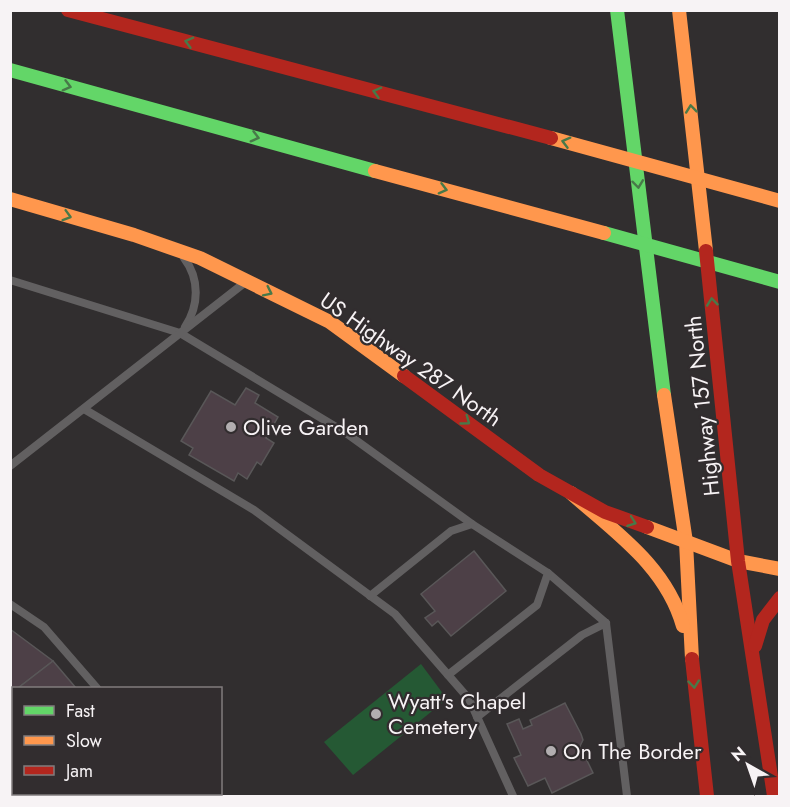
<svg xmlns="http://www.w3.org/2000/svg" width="790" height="807" font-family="Jost,sans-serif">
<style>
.green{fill:#255934}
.building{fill:#4d4047;stroke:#595758;stroke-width:1.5}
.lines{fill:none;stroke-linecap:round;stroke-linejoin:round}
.lane{stroke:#626061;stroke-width:8}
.fast{stroke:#63d668;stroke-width:14}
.slow{stroke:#ff974d;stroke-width:14}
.jam{stroke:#b3261e;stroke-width:14}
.oneway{stroke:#487949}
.poi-dot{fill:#b2aeb0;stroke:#322d2f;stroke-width:2}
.labels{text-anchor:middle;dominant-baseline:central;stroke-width:4.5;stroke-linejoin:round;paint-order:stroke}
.street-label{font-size:22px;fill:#f7f3f5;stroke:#322d2f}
.poi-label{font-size:22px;fill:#f7f3f5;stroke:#322d2f;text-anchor:start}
</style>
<rect width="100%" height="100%" fill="#312e2f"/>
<polygon class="green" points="421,664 447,699 353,775 324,742"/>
<g class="building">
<polygon points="246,388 259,395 255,403 278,417 266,438 274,443 261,465 257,462 247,479 238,473 234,481 189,455 193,448 181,441 211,391 235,405"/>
<polygon points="474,551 506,591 451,636 438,621 432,626 425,618 435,611 421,594"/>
<polygon points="10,629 53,661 18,688 14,688 14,692 10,694"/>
<polygon points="53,661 76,688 18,688"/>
<polygon points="14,692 14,794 127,794 123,796 10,796 10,694"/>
<polygon points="565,703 581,734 583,740 580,746 593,773 552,793 545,778 528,786 514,758 521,755 507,724 519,719 523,729 532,725 530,720"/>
</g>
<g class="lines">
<g class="lane">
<path d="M184 258C200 279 199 306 185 327"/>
<polyline points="10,280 180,333 346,433 472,524"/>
<polyline points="84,409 254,510 395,614 469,699 513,796"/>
<polyline points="10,466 243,284"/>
<polyline points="548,573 606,623"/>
<polyline points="370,596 451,531 472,524 548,573 537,605 448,675"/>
<polyline points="10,604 44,627 97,688"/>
<polyline points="477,717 582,635 606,623 627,796"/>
<polyline points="192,794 195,796"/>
</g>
<g class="fast">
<polyline points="617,10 664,395"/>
<polyline points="10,70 375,171"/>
<polyline points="604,233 780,282"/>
</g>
<g class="slow">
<polyline points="679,10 706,251"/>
<polyline points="551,138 780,201"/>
<polyline points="375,171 604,233"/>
<polyline points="10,199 134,235 200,258 330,322 404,376"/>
<polyline points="664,395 686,542 692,659"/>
<path d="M571 493C616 533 666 566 683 626"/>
<polyline points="647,527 738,561 780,569"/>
</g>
<g class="jam">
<polyline points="68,10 551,138"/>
<polyline points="706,251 738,561 774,796"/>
<polyline points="404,376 539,475 605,512 647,527"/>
<polyline points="755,646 763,620 780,598"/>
<polyline points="692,659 707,796"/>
</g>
</g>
<defs><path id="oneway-chevron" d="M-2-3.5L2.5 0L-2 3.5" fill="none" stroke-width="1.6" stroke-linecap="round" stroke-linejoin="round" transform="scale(1.5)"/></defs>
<g class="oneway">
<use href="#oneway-chevron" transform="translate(189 42) rotate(-165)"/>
<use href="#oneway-chevron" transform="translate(67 86) rotate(15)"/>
<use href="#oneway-chevron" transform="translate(377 92) rotate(-165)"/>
<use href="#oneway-chevron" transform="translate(691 109) rotate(-96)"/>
<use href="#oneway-chevron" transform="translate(255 137) rotate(15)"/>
<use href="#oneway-chevron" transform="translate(566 142) rotate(-165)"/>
<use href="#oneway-chevron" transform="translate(638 184) rotate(83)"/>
<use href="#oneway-chevron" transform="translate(443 189) rotate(15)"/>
<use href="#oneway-chevron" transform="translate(67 216) rotate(16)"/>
<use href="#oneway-chevron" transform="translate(268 292) rotate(26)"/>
<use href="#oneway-chevron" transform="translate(712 302) rotate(-96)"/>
<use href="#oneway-chevron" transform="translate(466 421) rotate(36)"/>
<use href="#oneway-chevron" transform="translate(632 522) rotate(20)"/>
<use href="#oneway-chevron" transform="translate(694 684) rotate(84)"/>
</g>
<g class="poi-dot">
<circle cx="231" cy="427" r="6"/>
<circle cx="376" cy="714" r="6"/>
<circle cx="551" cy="751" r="6"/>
</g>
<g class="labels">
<g class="street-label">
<text transform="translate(411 359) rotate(35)">US Highway 287 North</text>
<text transform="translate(702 406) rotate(-96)">Highway 157 North</text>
</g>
<g class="poi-label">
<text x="243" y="427">Olive Garden</text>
<text x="388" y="701">Wyatt's Chapel<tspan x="388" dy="25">Cemetery</tspan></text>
<text x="563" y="751">On The Border</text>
</g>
</g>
<rect width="790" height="807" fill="none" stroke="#f7f3f5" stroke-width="24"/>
<rect x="12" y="687" width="210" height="108" fill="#322d2f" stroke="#817c7e" stroke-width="1.5"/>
<rect x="24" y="706" width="30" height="9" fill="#63d668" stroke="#817c7e" stroke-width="1.5"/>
<text x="66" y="717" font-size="18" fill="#f7f3f5">Fast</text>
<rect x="24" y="736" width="30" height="9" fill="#ff974d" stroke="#817c7e" stroke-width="1.5"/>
<text x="66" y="747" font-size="18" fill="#f7f3f5">Slow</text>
<rect x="24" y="766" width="30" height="9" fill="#b3261e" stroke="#817c7e" stroke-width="1.5"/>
<text x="66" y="777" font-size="18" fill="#f7f3f5">Jam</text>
<g transform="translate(748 765) rotate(320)" stroke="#322d2f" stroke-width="4.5" paint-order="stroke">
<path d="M0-4.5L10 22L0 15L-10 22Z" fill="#f7f3f5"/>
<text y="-9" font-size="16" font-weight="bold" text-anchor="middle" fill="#f7f3f5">N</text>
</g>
</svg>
